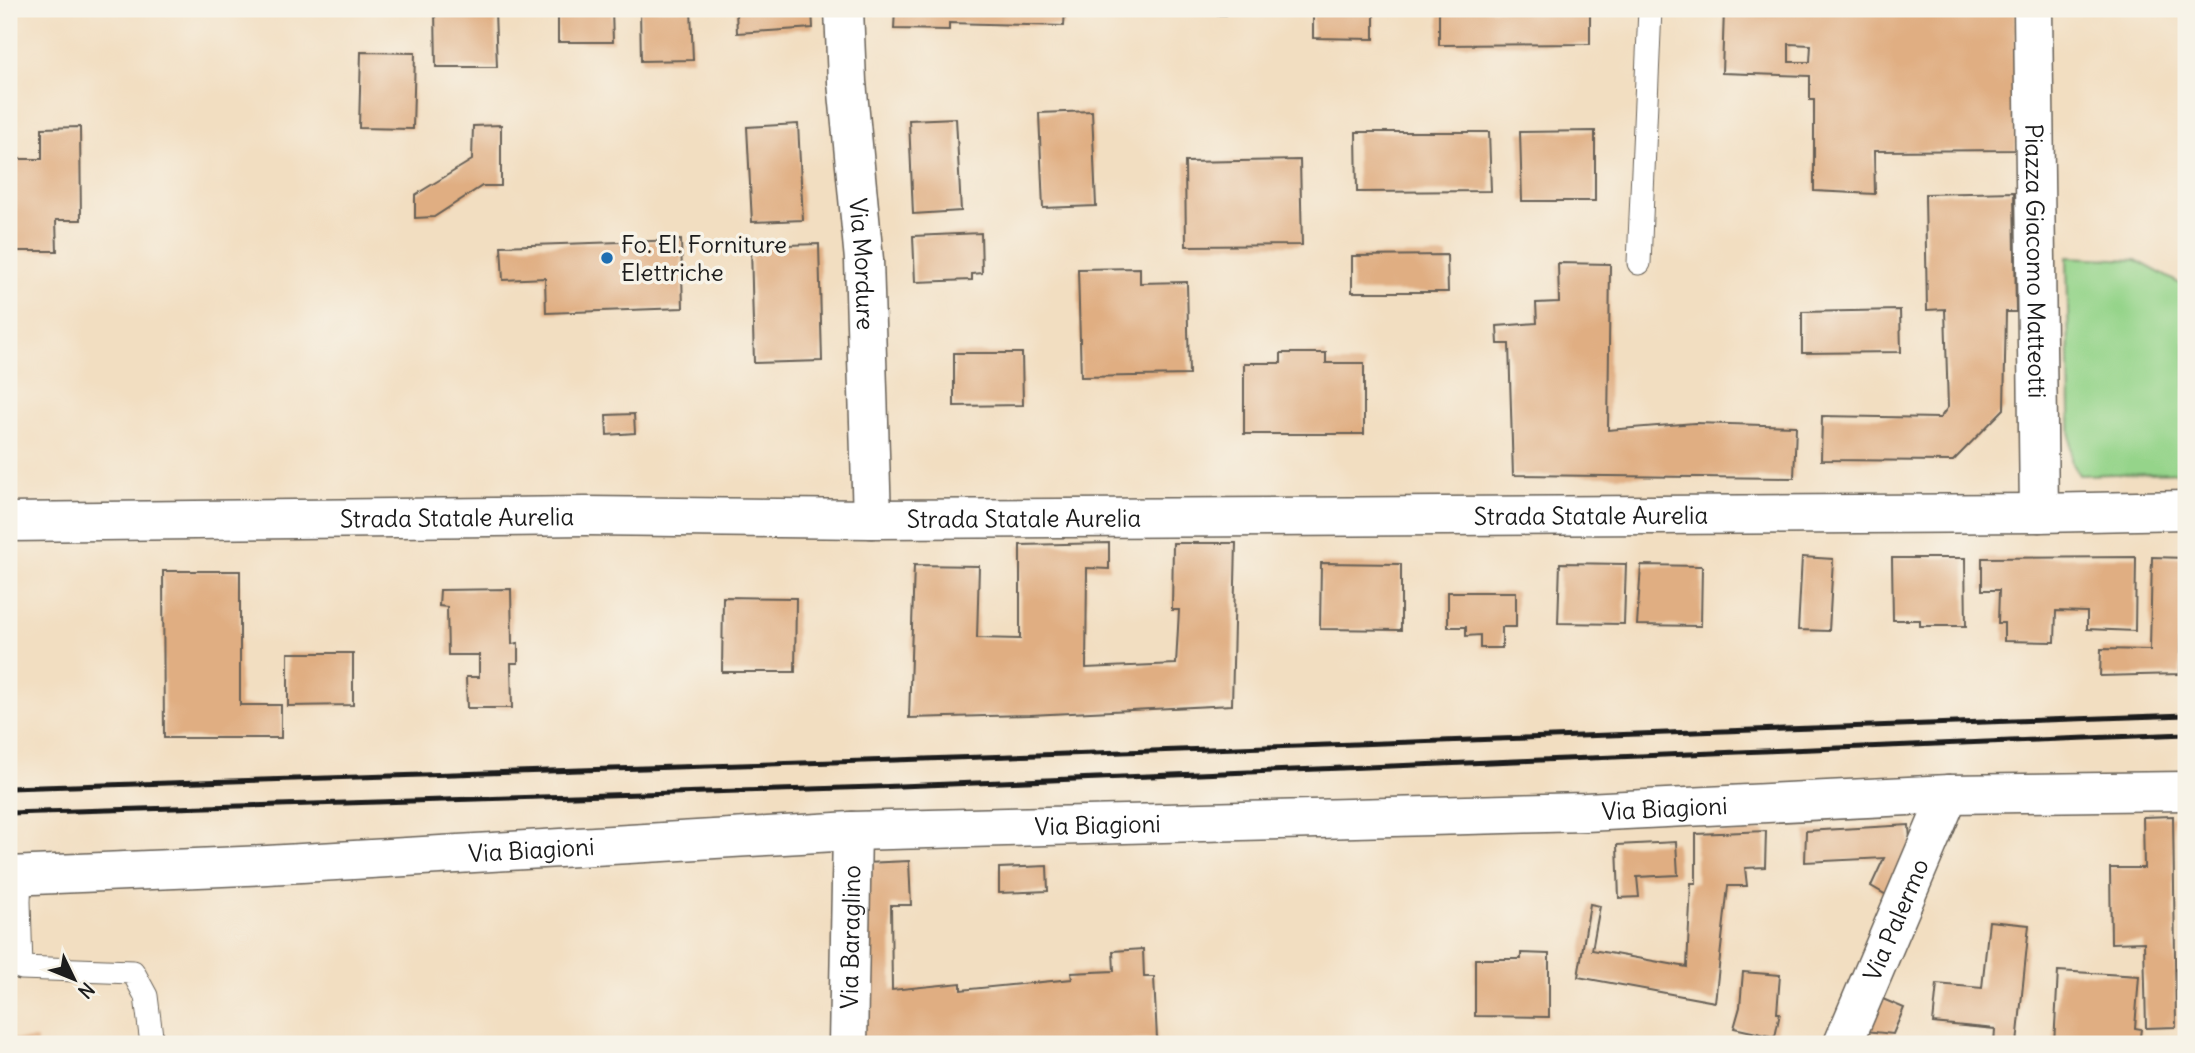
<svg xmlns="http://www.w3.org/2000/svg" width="2195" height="1053" font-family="Delius,sans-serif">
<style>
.green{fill:#95d48a;stroke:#587853;stroke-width:2}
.building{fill:#e0ae82;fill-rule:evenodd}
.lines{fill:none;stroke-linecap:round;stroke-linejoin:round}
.service-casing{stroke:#676056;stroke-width:25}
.minor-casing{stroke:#676056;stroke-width:41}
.primary-casing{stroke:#676056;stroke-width:41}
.service{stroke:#fff;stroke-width:23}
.minor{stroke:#fff;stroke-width:38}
.primary{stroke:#fff;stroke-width:38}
.rail{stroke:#1c1c1c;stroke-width:5}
.poi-dot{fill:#1f6fb2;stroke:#f7f3e8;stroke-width:2.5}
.labels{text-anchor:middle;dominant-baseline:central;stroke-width:7;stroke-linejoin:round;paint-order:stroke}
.poi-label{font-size:24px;fill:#1c1c1c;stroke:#f7f3e8;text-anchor:start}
.street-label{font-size:24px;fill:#1c1c1c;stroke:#f7f3e8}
</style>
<rect width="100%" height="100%" fill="#f7f3e8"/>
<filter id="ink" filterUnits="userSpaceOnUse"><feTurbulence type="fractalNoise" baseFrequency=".0143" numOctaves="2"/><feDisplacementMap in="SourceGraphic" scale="14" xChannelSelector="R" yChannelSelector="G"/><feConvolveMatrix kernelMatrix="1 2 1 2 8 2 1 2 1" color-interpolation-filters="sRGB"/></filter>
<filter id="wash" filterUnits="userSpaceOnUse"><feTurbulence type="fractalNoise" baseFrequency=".00686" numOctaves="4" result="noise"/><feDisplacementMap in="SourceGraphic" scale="28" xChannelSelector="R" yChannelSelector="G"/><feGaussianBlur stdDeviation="1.57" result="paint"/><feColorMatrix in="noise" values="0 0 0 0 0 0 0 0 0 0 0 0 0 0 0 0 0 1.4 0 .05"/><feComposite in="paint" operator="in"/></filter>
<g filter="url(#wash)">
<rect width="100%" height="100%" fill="#f2dec1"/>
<polygon class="green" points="2067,257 2136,260 2186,287 2186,472 2079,475 2071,460"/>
<g id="blocks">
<g class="building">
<polygon points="435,9 492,9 492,11 495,11 497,67 436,67"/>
<polygon points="558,9 612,9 613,42 558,42"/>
<polygon points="640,9 691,9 693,60 641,61"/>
<polygon points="736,9 812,9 813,28 737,33"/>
<polygon points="895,9 1065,9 1064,26 949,23 949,30 894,29"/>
<polygon points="1116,9 1226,9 1226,15 1116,12"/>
<polygon points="1313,9 1374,9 1374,39 1313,38"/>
<polygon points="1439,9 1590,9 1590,44 1439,45"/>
<path d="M1724 9H2016V150L1874 151 1875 194 1814 191V100H1810V76L1722 73ZM1789 44 1811 45 1810 62H1789Z"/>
<polygon points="361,52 415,53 413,129 359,128"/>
<polygon points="1092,111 1096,206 1043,208 1039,113"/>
<polygon points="956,118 961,211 913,214 909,120"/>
<polygon points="798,124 803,220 752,222 747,127"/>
<polygon points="501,125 501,186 482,186 434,217 415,218 415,195 472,160 473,126"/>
<polygon points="80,127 81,220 56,220 57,251 9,251 9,159 42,159 42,128"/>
<polygon points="1595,131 1595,201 1522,201 1520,132"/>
<polygon points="1356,132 1489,132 1491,191 1357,192"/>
<polygon points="1300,160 1302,245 1186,246 1185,162"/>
<polygon points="2014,192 2016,312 2006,312 2004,409 1953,461 1821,460 1822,416 1940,418 1948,407 1945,309 1927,310 1925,194"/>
<polygon points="981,233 982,273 972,274 972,280 915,282 913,236"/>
<polygon points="681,240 683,308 546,313 545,278 503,280 501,246"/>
<polygon points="819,244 822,361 754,363 751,246"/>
<polygon points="1447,255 1448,292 1352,292 1352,256"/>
<polygon points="1558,263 1610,264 1608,430 1695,423 1796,426 1794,478 1513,475 1509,344 1498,344 1497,326 1537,323 1536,303 1559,302"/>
<polygon points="1140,268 1140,283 1187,282 1189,375 1081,377 1078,269"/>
<polygon points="1900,310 1901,352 1802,353 1802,312"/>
<polygon points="954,353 1022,353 1023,405 954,406"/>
<polygon points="1281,353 1326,353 1326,363 1364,363 1364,434 1244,434 1244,363 1281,363"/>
<polygon points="634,414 635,433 607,435 606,415"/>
<polygon points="1109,543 1109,569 1087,568 1086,668 1176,664 1179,610 1172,610 1173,543 1236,543 1232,705 1030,715 909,718 914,565 979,566 977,638 1020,639 1020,545"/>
<polygon points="1802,557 1833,559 1829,631 1798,630"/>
<polygon points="2136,557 2135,631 2087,629 2087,612 2056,611 2055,642 2004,641 2004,623 1998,623 1999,590 1982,590 1982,558"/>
<polygon points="2152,557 2186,558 2186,626 2182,625 2180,674 2100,676 2101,649 2150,650"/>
<polygon points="1892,558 1965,558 1966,626 1920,626 1920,620 1893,620"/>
<polygon points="1321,563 1401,564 1401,630 1320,629"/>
<polygon points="1560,563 1626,564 1624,624 1558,623"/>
<polygon points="1641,565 1702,566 1701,626 1637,625"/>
<polygon points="163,571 240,571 240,705 281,705 281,738 164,738"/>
<polygon points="511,589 512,644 518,643 518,663 511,663 512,708 467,708 466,677 479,677 479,655 448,655 447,607 439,606 440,590"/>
<polygon points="1448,592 1516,592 1516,627 1502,627 1502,648 1480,648 1480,635 1466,636 1466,627 1448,627"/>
<polygon points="723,597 796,598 795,672 722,672"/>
<polygon points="288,653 353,653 353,705 288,706"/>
<polygon points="2173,816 2176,1027 2146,1028 2144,942 2111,943 2110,868 2144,868 2143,817"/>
<polygon points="1909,825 1911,857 1895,900 1871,886 1884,858 1805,862 1806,831"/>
<polygon points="1766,831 1765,867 1745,868 1747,886 1728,886 1715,1002 1578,977 1590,904 1600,906 1592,950 1687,967 1691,883 1696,883 1696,834"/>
<polygon points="1676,842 1678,875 1637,877 1639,897 1619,898 1617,845"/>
<polygon points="909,861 911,905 891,905 892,990 961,983 961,990 1072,979 1071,973 1114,971 1113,951 1143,949 1144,977 1154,977 1157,1039 1075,1044 862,1044 865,863"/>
<polygon points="1047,866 1048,891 999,893 999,868"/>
<polygon points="1989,921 2029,925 2017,1044 1994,1044 1995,1029 1933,1023 1937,984 1982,988"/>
<polygon points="1521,953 1549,954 1549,1017 1475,1016 1475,959 1521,959"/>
<polygon points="2058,971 2139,976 2135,1028 2141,1029 2139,1044 2054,1044"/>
<polygon points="1743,972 1780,975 1777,1013 1780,1013 1775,1037 1734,1028 1740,1007"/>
<polygon points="1878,997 1904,1008 1893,1034 1865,1031"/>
<rect x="9" y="1039" width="28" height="5"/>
</g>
</g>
</g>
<g filter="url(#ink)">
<use href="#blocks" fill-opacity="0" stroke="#676056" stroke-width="2"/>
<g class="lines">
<g class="service-casing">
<g id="service">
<polyline points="1639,263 1650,9"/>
<polyline points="20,876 19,901 21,968 133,972 146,996 152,1044"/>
</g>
</g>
<g class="minor-casing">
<g id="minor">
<path id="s1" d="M844 9 847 82 864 260 872 519"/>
<path id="s2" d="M2033 9 2039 513"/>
<path id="s3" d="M9 876 267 865 852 831 1585 812 1949 794 2186 791"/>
<path id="s4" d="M848 1044 852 831"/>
<path id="s5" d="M1843 1044 1949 794"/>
</g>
</g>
<g class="primary-casing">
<g id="primary">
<path id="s6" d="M9 522 586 516 872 519 2039 513 2186 510"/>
</g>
</g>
<use href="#service" class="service"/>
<use href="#minor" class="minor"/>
<use href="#primary" class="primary"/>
<g class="rail">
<polyline points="9,788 865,761 2186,715"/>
<polyline points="9,813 875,787 2186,734"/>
</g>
</g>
</g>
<circle class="poi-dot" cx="607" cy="258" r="7"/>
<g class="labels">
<g class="poi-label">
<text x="621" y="244">Fo. El. Forniture<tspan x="621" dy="28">Elettriche</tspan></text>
</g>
<g class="street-label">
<text stroke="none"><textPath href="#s2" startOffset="252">Piazza Giacomo Matteotti</textPath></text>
<text stroke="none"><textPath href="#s1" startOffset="256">Via Mordure</textPath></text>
<text stroke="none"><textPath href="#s6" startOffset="1582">Strada Statale Aurelia</textPath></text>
<text stroke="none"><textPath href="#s6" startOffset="448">Strada Statale Aurelia</textPath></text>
<text stroke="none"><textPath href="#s6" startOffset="1015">Strada Statale Aurelia</textPath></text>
<text stroke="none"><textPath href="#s3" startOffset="1657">Via Biagioni</textPath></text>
<text stroke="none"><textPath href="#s3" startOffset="1090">Via Biagioni</textPath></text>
<text stroke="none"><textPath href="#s3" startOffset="523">Via Biagioni</textPath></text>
<text stroke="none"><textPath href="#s5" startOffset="135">Via Palermo</textPath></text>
<text stroke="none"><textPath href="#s4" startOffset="107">Via Baraglino</textPath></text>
</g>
</g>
<rect width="2195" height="1053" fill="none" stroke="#f7f3e8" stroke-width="35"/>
<g transform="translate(74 979) rotate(133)" stroke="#f7f3e8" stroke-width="5" paint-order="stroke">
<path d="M0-5L12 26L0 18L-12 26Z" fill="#1c1c1c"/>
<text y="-10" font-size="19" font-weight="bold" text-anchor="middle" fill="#1c1c1c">N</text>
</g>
</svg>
